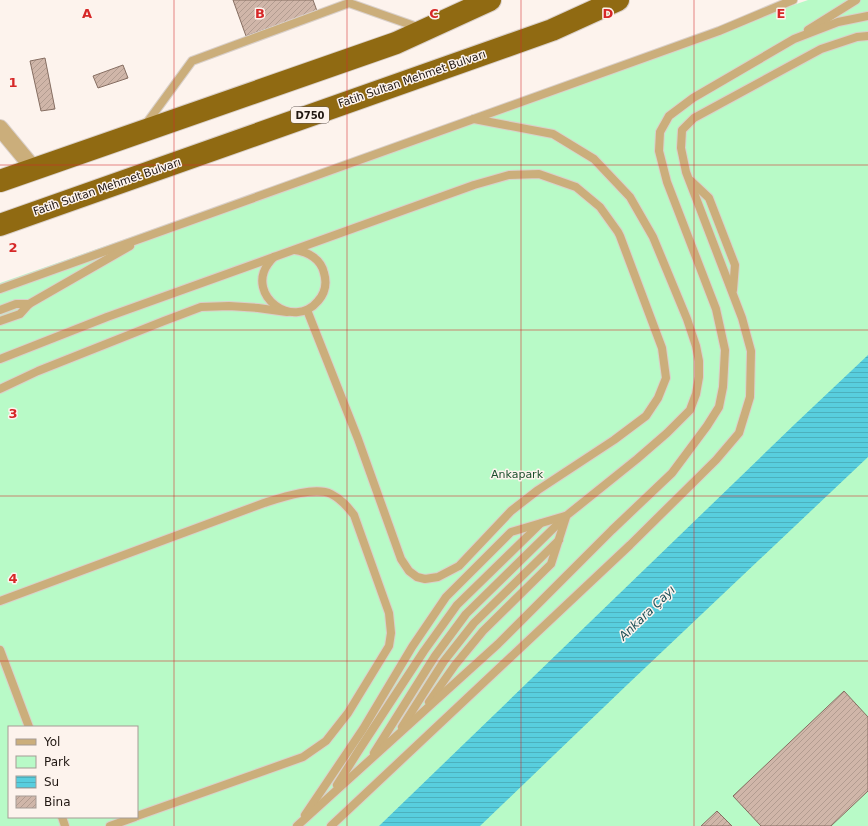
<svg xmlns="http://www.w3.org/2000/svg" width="868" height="826" font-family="'DejaVu Sans',sans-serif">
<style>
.green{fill:#b8fac7;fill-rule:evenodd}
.water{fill:url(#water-rules)}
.building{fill:url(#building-hatch);stroke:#866e62}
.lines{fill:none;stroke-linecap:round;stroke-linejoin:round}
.service-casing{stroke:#dad0ca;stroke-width:10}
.minor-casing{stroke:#dad0ca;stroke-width:18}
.trunk-casing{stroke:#dad0ca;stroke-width:24}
.service{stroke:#cbae7b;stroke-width:8}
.minor{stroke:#cbae7b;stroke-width:16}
.trunk{stroke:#906a12;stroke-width:22}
.grid{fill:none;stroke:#d62828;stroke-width:1;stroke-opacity:0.55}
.labels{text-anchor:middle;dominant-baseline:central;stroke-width:3;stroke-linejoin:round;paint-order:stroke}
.shield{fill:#fdf3ed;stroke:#625954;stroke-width:1}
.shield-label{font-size:10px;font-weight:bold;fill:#201712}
.street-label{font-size:11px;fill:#201712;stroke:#fdf3ed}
.park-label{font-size:11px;fill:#1b502c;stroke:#fdf3ed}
.water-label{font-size:12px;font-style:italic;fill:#20535a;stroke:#fdf3ed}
.grid-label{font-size:13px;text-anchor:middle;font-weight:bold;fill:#d62828;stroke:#fdf3ed;stroke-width:3;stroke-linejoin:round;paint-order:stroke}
</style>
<defs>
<pattern id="water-rules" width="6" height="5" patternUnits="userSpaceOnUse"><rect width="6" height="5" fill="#58cede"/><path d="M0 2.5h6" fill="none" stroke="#4cb0bd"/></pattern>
<pattern id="building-hatch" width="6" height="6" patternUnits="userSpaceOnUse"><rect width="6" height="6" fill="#d0b6a9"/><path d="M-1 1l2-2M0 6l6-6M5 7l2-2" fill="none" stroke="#b29c90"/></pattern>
</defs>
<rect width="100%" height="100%" fill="#fdf3ed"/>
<path class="green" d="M808 0H868V826H0V283ZM9 727H137V817H9Z"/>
<polygon class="water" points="868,355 868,457 628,684 480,826 379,826 796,423"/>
<g class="building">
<polygon points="233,0 313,0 317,11 246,36"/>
<polygon points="45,58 55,109 41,111 30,61"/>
<polygon points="123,65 128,78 98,88 93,76"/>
<polygon points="844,691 868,717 868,791 831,826 761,826 733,796"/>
<polygon points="717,811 732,826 701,826"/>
</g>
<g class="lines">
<g class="service-casing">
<g id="service">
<polyline points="808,30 856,0"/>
<polyline points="146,124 192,61 349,3 420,28"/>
<polyline points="691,181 709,198 735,265 733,290"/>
<path d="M274 257C272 259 270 261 268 264 246 295 293 331 318 301 325 293 327 283 324 273 321 259 308 252 295 250"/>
<polyline points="0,289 719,31 793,0"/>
<polyline points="0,310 16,304 29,304"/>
<polyline points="0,321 20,314 29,304 130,246"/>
<polyline points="0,359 107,317 474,185 509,175 539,174 576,187 600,207 618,232 620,236 662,348 666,378 658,398 646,416 614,440 538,490 511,511 459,566 438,577 425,579 417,577 409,571 401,559 358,439 307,310"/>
<polyline points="0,389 38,371 164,321 201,307 229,306 258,308 287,312"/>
<path d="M0 601 264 503C280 498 315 486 331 494 341 499 347 506 354 515L389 613 391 633 389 646 348 713 326 741 303 757 137 816"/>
<polyline points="0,650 29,727"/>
<polyline points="429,702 455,665 483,631 551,564 566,517"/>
<polyline points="402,727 444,661 474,623 559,540"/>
<polyline points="374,753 435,656 466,614 566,516 637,459 667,433 690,410 696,394 699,377 699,361 696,346 687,319 653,237 630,197 594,159 553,134 474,119"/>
<polyline points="337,785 359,750 424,651 457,605 540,524"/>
<polyline points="305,815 363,729 412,647 446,597 511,532 565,516"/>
<polyline points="62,817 65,826"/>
<polyline points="110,826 135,817"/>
<polyline points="297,826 498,644 612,530 672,473 707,426 719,407 723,387 725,350 716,309 667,182 659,151 660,132 669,116 693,98 794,39 838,22 868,16"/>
<polyline points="331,826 630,545 716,460 739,433 750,397 751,351 742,318 686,172 681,148 682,130 694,118 821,49 857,37 868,36"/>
</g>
</g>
<g class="minor-casing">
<polyline id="minor" points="0,128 34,169"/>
</g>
<g class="trunk-casing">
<g id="trunk">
<polyline points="0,181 396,43 490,0"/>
<polyline points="0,225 552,30 618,0"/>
</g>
</g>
<use href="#service" class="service"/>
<use href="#minor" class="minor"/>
<use href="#trunk" class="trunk"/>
</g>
<path class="grid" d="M174 0V826M347 0V826M521 0V826M694 0V826M0 165H868M0 330H868M0 496H868M0 661H868"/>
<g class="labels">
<rect class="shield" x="291" y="107" width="38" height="16" rx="3"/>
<g class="shield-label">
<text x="310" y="115">D750</text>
</g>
<g class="street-label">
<text transform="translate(412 79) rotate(-19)">Fatih Sultan Mehmet Bulvarı</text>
<text transform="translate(107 187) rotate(-19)">Fatih Sultan Mehmet Bulvarı</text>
</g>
<g class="park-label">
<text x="517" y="474">Ankapark</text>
</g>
<g class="water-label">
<text transform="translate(647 613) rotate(-44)">Ankara Çayı</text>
</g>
</g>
<g class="grid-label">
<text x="87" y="18">A</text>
<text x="260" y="18">B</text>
<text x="434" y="18">C</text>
<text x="608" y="18">D</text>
<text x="781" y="18">E</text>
<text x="13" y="87">1</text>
<text x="13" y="252">2</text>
<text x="13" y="418">3</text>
<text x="13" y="583">4</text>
</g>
<rect x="8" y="726" width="130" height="92" fill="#fdf3ed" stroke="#a59b95"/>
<rect x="16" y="739" width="20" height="6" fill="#cbae7b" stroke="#a59b95"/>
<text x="44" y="746" font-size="12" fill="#201712">Yol</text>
<rect x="16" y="756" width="20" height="12" fill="#b8fac7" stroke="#a59b95"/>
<text x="44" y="766" font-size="12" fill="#201712">Park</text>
<rect x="16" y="776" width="20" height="12" fill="url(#water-rules)" stroke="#a59b95"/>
<text x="44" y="786" font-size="12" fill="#201712">Su</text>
<rect x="16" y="796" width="20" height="12" fill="url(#building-hatch)" stroke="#a59b95"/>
<text x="44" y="806" font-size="12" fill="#201712">Bina</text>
</svg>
